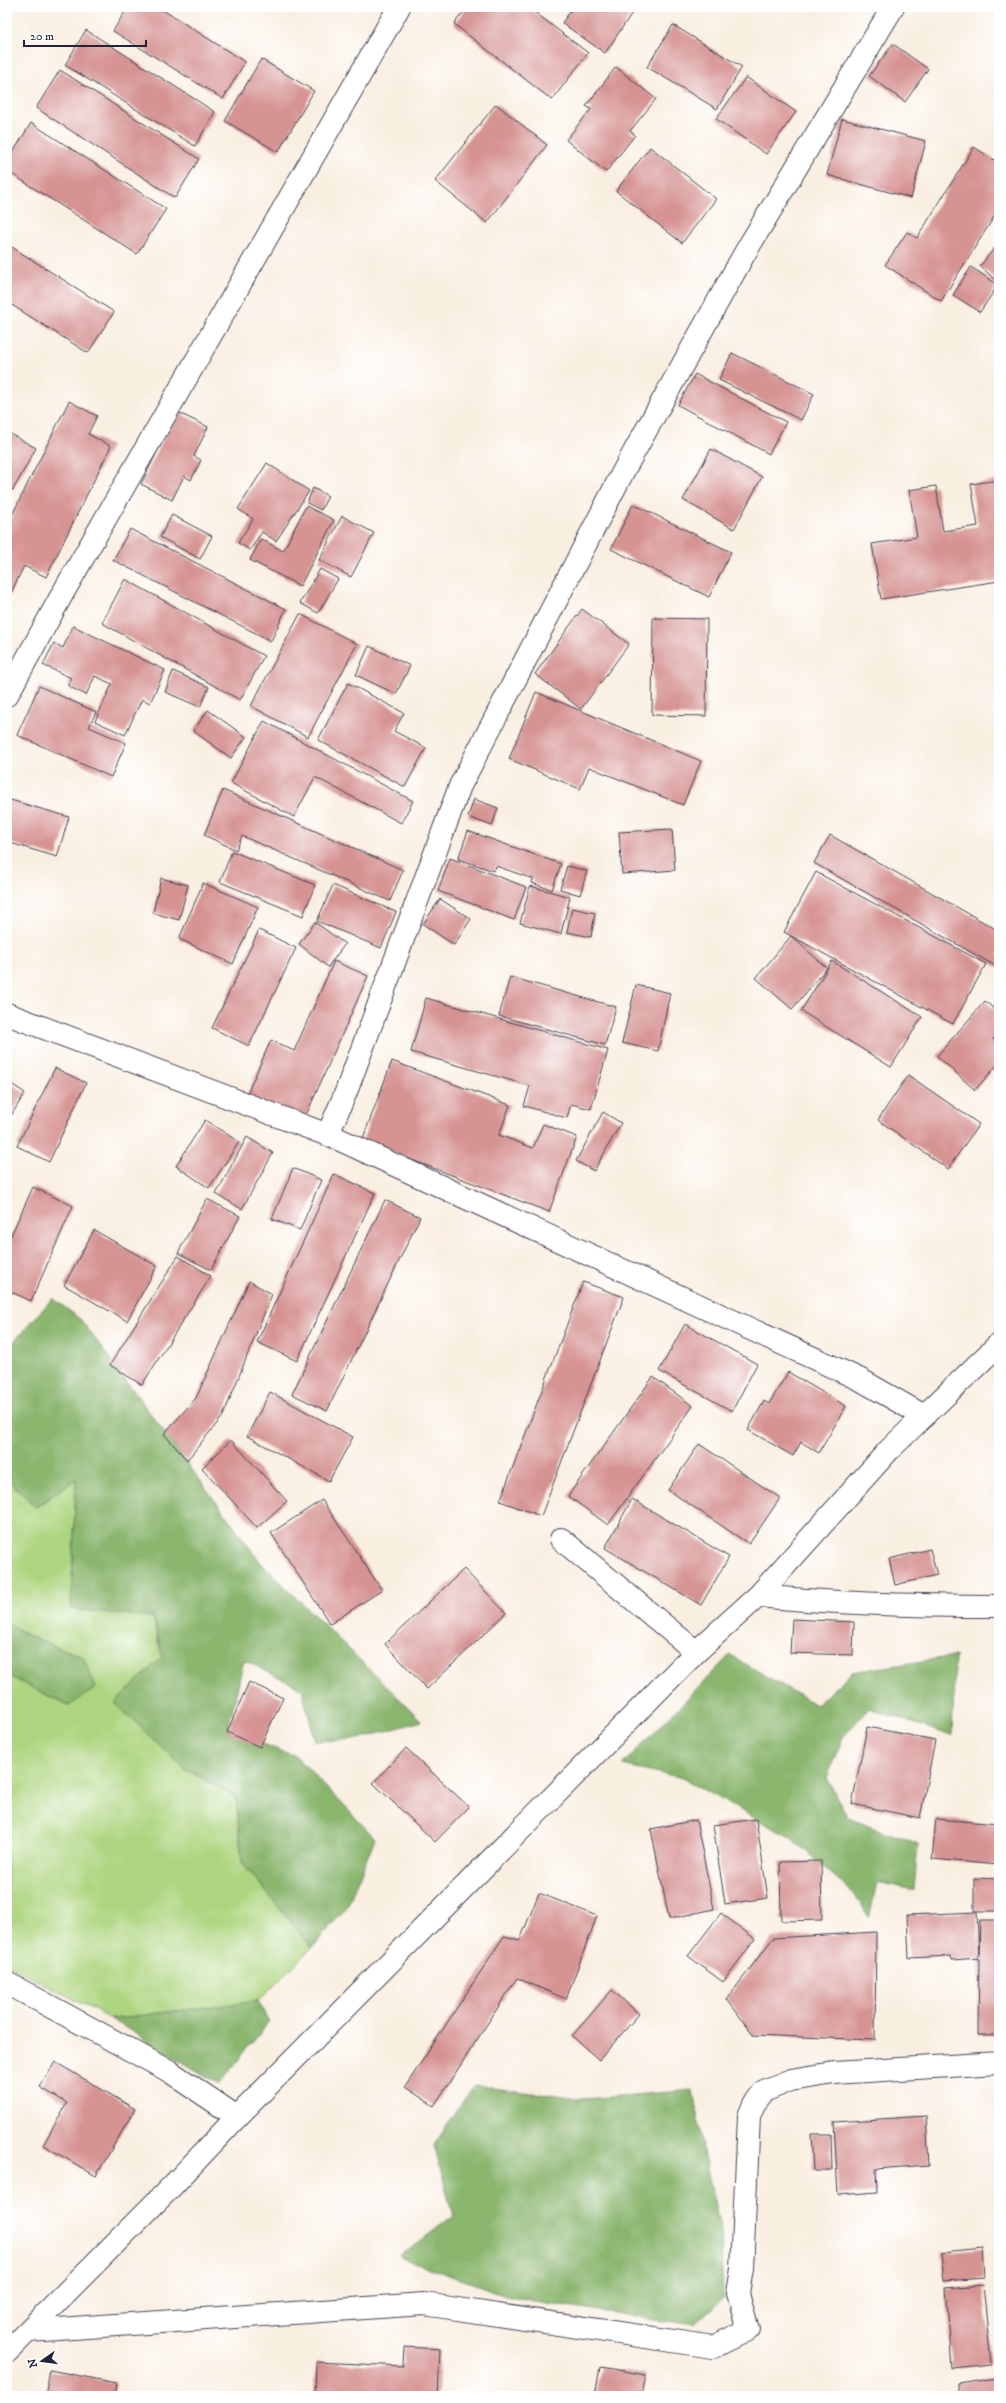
<svg xmlns="http://www.w3.org/2000/svg" width="1006" height="2403" font-family="'IM FELL DW Pica',serif">
<style>
.green{fill:#add57f;stroke:#687c5d}
.forest{fill:#8ab66e;stroke:#566c54}
.building{fill:#d59392}
.lines{fill:none;stroke-linecap:round;stroke-linejoin:round}
.street-casing{stroke:#424154;stroke-width:24}
.street{stroke:#fff;stroke-width:22}
</style>
<rect width="100%" height="100%" fill="#fff"/>
<filter id="ink" filterUnits="userSpaceOnUse"><feTurbulence type="fractalNoise" baseFrequency=".025" numOctaves="2"/><feDisplacementMap in="SourceGraphic" scale="8" xChannelSelector="R" yChannelSelector="G"/><feConvolveMatrix kernelMatrix="1 2 1 2 8 2 1 2 1" color-interpolation-filters="sRGB"/></filter>
<filter id="wash" filterUnits="userSpaceOnUse"><feTurbulence type="fractalNoise" baseFrequency=".012" numOctaves="4" result="noise"/><feDisplacementMap in="SourceGraphic" scale="16" xChannelSelector="R" yChannelSelector="G"/><feGaussianBlur stdDeviation="0.9" result="paint"/><feColorMatrix in="noise" values="0 0 0 0 0 0 0 0 0 0 0 0 0 0 0 0 0 1.4 0 .05"/><feComposite in="paint" operator="in"/></filter>
<g filter="url(#wash)">
<rect width="100%" height="100%" fill="#f9efe1"/>
<polygon class="green" points="76,1478 71,1609 153,1617 185,1769 236,1797 242,1862 312,1948 258,2001 111,2019 7,1964 7,1675 68,1706 83,1657 27,1635 7,1622 7,1573 12,1560 7,1534 7,1479 36,1507"/>
<g class="forest">
<polygon points="53,1298 81,1320 262,1564 422,1721 359,1739 315,1741 302,1689 244,1660 227,1732 296,1756 375,1838 347,1907 312,1948 242,1862 236,1797 185,1769 115,1703 163,1656 153,1617 71,1609 76,1479 36,1507 7,1479 7,1349"/>
<polygon points="7,1534 12,1560 7,1573"/>
<polygon points="7,1622 27,1635 83,1657 96,1688 69,1706 7,1675"/>
<polygon points="730,1655 816,1705 852,1672 955,1656 952,1736 869,1708 843,1737 827,1778 848,1818 918,1844 914,1890 877,1882 869,1918 854,1894 791,1838 683,1778 622,1765"/>
<polygon points="258,2001 269,2022 219,2084 111,2019"/>
<polygon points="474,2086 583,2099 693,2090 703,2151 721,2232 723,2299 694,2325 514,2298 399,2257 453,2216 434,2145"/>
</g>
<g id="blocks">
<g class="building">
<polygon points="128,7 158,7 245,62 223,99 113,31"/>
<polygon points="467,7 528,7 588,53 552,100 454,24"/>
<polygon points="573,7 636,7 605,53 562,23"/>
<polygon points="673,25 742,67 717,109 647,67"/>
<polygon points="86,30 215,112 195,146 65,65"/>
<polygon points="893,44 928,69 905,102 869,76"/>
<polygon points="261,59 314,91 278,152 225,121"/>
<polygon points="616,67 656,99 630,131 635,135 606,172 566,140 591,109 586,106"/>
<polygon points="60,70 199,159 175,198 36,108"/>
<polygon points="746,77 796,112 766,154 716,119"/>
<polygon points="496,104 547,145 487,223 435,181"/>
<polygon points="842,119 926,141 911,198 827,175"/>
<polygon points="31,123 166,209 137,254 7,171 7,162"/>
<polygon points="650,147 716,199 682,243 616,191"/>
<polygon points="974,147 999,163 999,209 941,301 885,265 907,232 917,238"/>
<polygon points="7,244 114,312 88,353 7,302"/>
<polygon points="997,245 999,246 999,283 980,266"/>
<polygon points="971,267 998,285 980,312 953,295"/>
<polygon points="732,353 814,394 801,420 719,380"/>
<polygon points="695,374 786,422 769,454 678,405"/>
<polygon points="69,401 97,416 88,434 111,446 46,577 24,566 7,601 7,525"/>
<polygon points="177,412 208,427 194,456 201,460 191,480 184,476 172,500 141,484"/>
<polygon points="7,432 36,448 13,490 7,487"/>
<polygon points="711,449 762,477 734,529 683,500"/>
<polygon points="267,463 309,491 276,541 262,532 250,550 238,543 253,519 238,509"/>
<polygon points="999,480 999,581 881,599 872,544 917,537 909,490 936,486 943,531 978,526 971,484"/>
<polygon points="313,488 328,496 321,510 307,503"/>
<polygon points="633,504 731,552 709,597 611,549"/>
<polygon points="306,506 334,520 300,586 250,560 261,539 283,551"/>
<polygon points="172,515 212,536 200,559 160,537"/>
<polygon points="342,516 374,533 351,577 319,560"/>
<polygon points="130,529 286,609 271,641 113,560"/>
<polygon points="320,569 338,579 318,613 300,603"/>
<polygon points="125,579 264,656 240,700 102,623"/>
<polygon points="582,609 629,644 581,709 535,674"/>
<polygon points="300,614 357,644 308,737 251,706"/>
<polygon points="653,618 707,619 706,716 652,715"/>
<polygon points="73,626 165,670 150,703 142,699 125,735 95,721 112,684 95,676 86,695 68,686 71,678 43,665 54,643 63,648"/>
<polygon points="369,646 410,666 396,694 356,675"/>
<polygon points="173,671 209,687 200,707 165,692"/>
<polygon points="348,683 404,713 394,731 426,748 405,787 318,740"/>
<polygon points="39,686 96,712 89,727 126,743 111,777 17,735"/>
<polygon points="536,692 701,761 683,805 589,767 580,789 509,759"/>
<polygon points="208,710 246,737 231,758 193,731"/>
<polygon points="264,721 413,801 401,823 315,777 294,817 231,783"/>
<polygon points="223,790 403,870 390,901 242,836 236,850 204,835"/>
<polygon points="7,799 69,817 57,857 7,842"/>
<polygon points="474,799 498,808 492,826 468,817"/>
<polygon points="672,829 675,870 622,874 619,832"/>
<polygon points="468,831 561,864 552,890 532,883 533,879 496,866 494,871 458,859"/>
<polygon points="830,835 999,931 999,968 814,863"/>
<polygon points="232,851 315,885 303,916 220,882"/>
<polygon points="450,858 526,887 514,920 438,891"/>
<polygon points="567,866 587,871 580,895 560,889"/>
<polygon points="816,872 986,964 953,1024 784,932"/>
<polygon points="161,878 188,885 179,920 153,913"/>
<polygon points="203,883 258,907 233,964 179,939"/>
<polygon points="333,885 396,912 381,948 317,921"/>
<polygon points="530,886 570,897 561,934 520,923"/>
<polygon points="440,899 471,919 454,945 423,924"/>
<polygon points="572,908 595,913 591,937 567,932"/>
<polygon points="315,922 345,944 328,967 299,944"/>
<polygon points="259,930 296,948 249,1046 212,1028"/>
<polygon points="791,936 827,968 792,1009 756,978"/>
<polygon points="334,961 368,976 303,1122 246,1096 271,1040 294,1051"/>
<polygon points="832,961 922,1017 891,1067 801,1011"/>
<polygon points="510,977 616,1007 605,1045 499,1016"/>
<polygon points="636,985 670,993 658,1051 622,1043"/>
<polygon points="426,998 608,1050 591,1109 571,1104 567,1118 524,1106 530,1086 411,1052"/>
<polygon points="985,1001 999,1013 999,1032 993,1039 999,1045 999,1063 975,1090 937,1056"/>
<polygon points="392,1061 510,1105 499,1135 533,1148 543,1124 577,1137 549,1212 362,1141"/>
<polygon points="55,1068 86,1083 49,1162 17,1146"/>
<polygon points="908,1075 979,1124 948,1169 878,1120"/>
<polygon points="7,1081 25,1093 7,1122"/>
<polygon points="603,1112 621,1123 594,1171 576,1161"/>
<polygon points="205,1120 239,1142 209,1188 176,1166"/>
<polygon points="247,1137 273,1153 242,1209 216,1194"/>
<polygon points="293,1168 321,1180 300,1230 272,1219"/>
<polygon points="334,1174 375,1193 297,1361 257,1342"/>
<polygon points="33,1187 73,1206 31,1301 7,1290 7,1244"/>
<polygon points="207,1199 240,1216 211,1270 178,1253"/>
<polygon points="385,1200 420,1217 327,1411 292,1394"/>
<polygon points="94,1230 157,1266 127,1321 64,1285"/>
<polygon points="178,1256 211,1276 142,1385 110,1365"/>
<polygon points="249,1281 272,1294 223,1416 187,1460 164,1434 196,1398"/>
<polygon points="583,1282 624,1297 541,1516 500,1501"/>
<polygon points="685,1324 757,1364 732,1411 659,1371"/>
<polygon points="788,1372 846,1406 819,1453 801,1442 793,1456 748,1430 764,1401 769,1404"/>
<polygon points="653,1377 693,1406 608,1525 568,1496"/>
<polygon points="270,1392 353,1437 329,1481 247,1436"/>
<polygon points="231,1440 287,1501 257,1528 202,1468"/>
<polygon points="699,1444 780,1498 749,1544 668,1490"/>
<polygon points="632,1499 729,1557 701,1605 605,1548"/>
<polygon points="322,1500 382,1590 330,1624 271,1533"/>
<polygon points="930,1549 937,1575 895,1585 889,1559"/>
<polygon points="464,1569 506,1613 427,1689 385,1644"/>
<polygon points="792,1619 854,1622 853,1655 790,1653"/>
<polygon points="249,1682 283,1698 260,1747 227,1732"/>
<polygon points="867,1727 935,1740 920,1818 852,1804"/>
<polygon points="406,1748 469,1807 435,1842 373,1783"/>
<polygon points="756,1819 768,1898 725,1904 713,1825"/>
<polygon points="936,1819 999,1824 999,1865 932,1859"/>
<polygon points="696,1820 714,1909 669,1919 651,1829"/>
<polygon points="821,1861 822,1920 781,1921 780,1862"/>
<polygon points="974,1878 999,1879 999,1911 974,1911"/>
<polygon points="539,1893 597,1916 566,1999 517,1978 434,2106 405,2087 504,1936 520,1940"/>
<polygon points="977,1912 979,1956 980,1920 999,1920 999,2035 978,2035 979,1958 952,1960 951,1956 909,1958 907,1915"/>
<polygon points="721,1913 755,1939 723,1982 688,1956"/>
<polygon points="876,1932 875,2040 753,2035 727,1999 773,1938"/>
<polygon points="612,1990 639,2014 599,2060 572,2036"/>
<polygon points="55,2062 135,2109 96,2176 43,2145 67,2103 40,2087"/>
<polygon points="926,2116 929,2165 876,2169 877,2192 838,2195 834,2122"/>
<polygon points="811,2134 831,2134 832,2170 813,2170"/>
<polygon points="982,2248 984,2278 945,2281 942,2252"/>
<polygon points="983,2285 991,2364 952,2368 946,2288"/>
<polygon points="404,2347 440,2349 438,2396 315,2396 316,2362 403,2366"/>
<polygon points="600,2367 646,2375 642,2396 595,2396"/>
<polygon points="50,2370 116,2383 114,2396 45,2396"/>
<polygon points="995,2377 995,2396 957,2396 957,2383"/>
</g>
</g>
</g>
<g filter="url(#ink)">
<use href="#blocks" fill-opacity="0" stroke="#424154" stroke-width="1"/>
<g class="lines">
<g class="street-casing">
<g id="street">
<polyline points="7,695 64,591 399,7"/>
<polyline points="7,1014 336,1138 861,1380 924,1416 889,1450 758,1596 696,1652 561,1539"/>
<polyline points="328,1134 346,1092 460,786 624,470 746,251 893,7"/>
<polyline points="924,1416 999,1344"/>
<path d="M758 1596C838 1604 919 1606 999 1606"/>
<polyline points="7,1983 169,2071 237,2117 174,2184 7,2352"/>
<polyline points="237,2117 696,1652"/>
<polyline points="29,2331 424,2304 713,2347 748,2330 738,2293 742,2269 749,2116 754,2104 764,2091 791,2080 834,2073 999,2063"/>
</g>
</g>
<use href="#street" class="street"/>
</g>
</g>
<rect width="1006" height="2403" fill="none" stroke="#fff" stroke-width="24"/>
<g transform="translate(42 2361) rotate(256)" stroke="#ffffff" stroke-width="3" paint-order="stroke">
<path d="M0-3L7 15L0 10L-7 15Z" fill="#22223b"/>
<text y="-6" font-size="11" font-weight="bold" text-anchor="middle" fill="#22223b">N</text>
</g>
<path d="M24 40v6h122v-6" fill="none" stroke="#22223b" stroke-width="2"/>
<text x="30" y="40" font-size="12" fill="#22223b" stroke="#ffffff" stroke-width="3" paint-order="stroke">20 m</text>
</svg>
